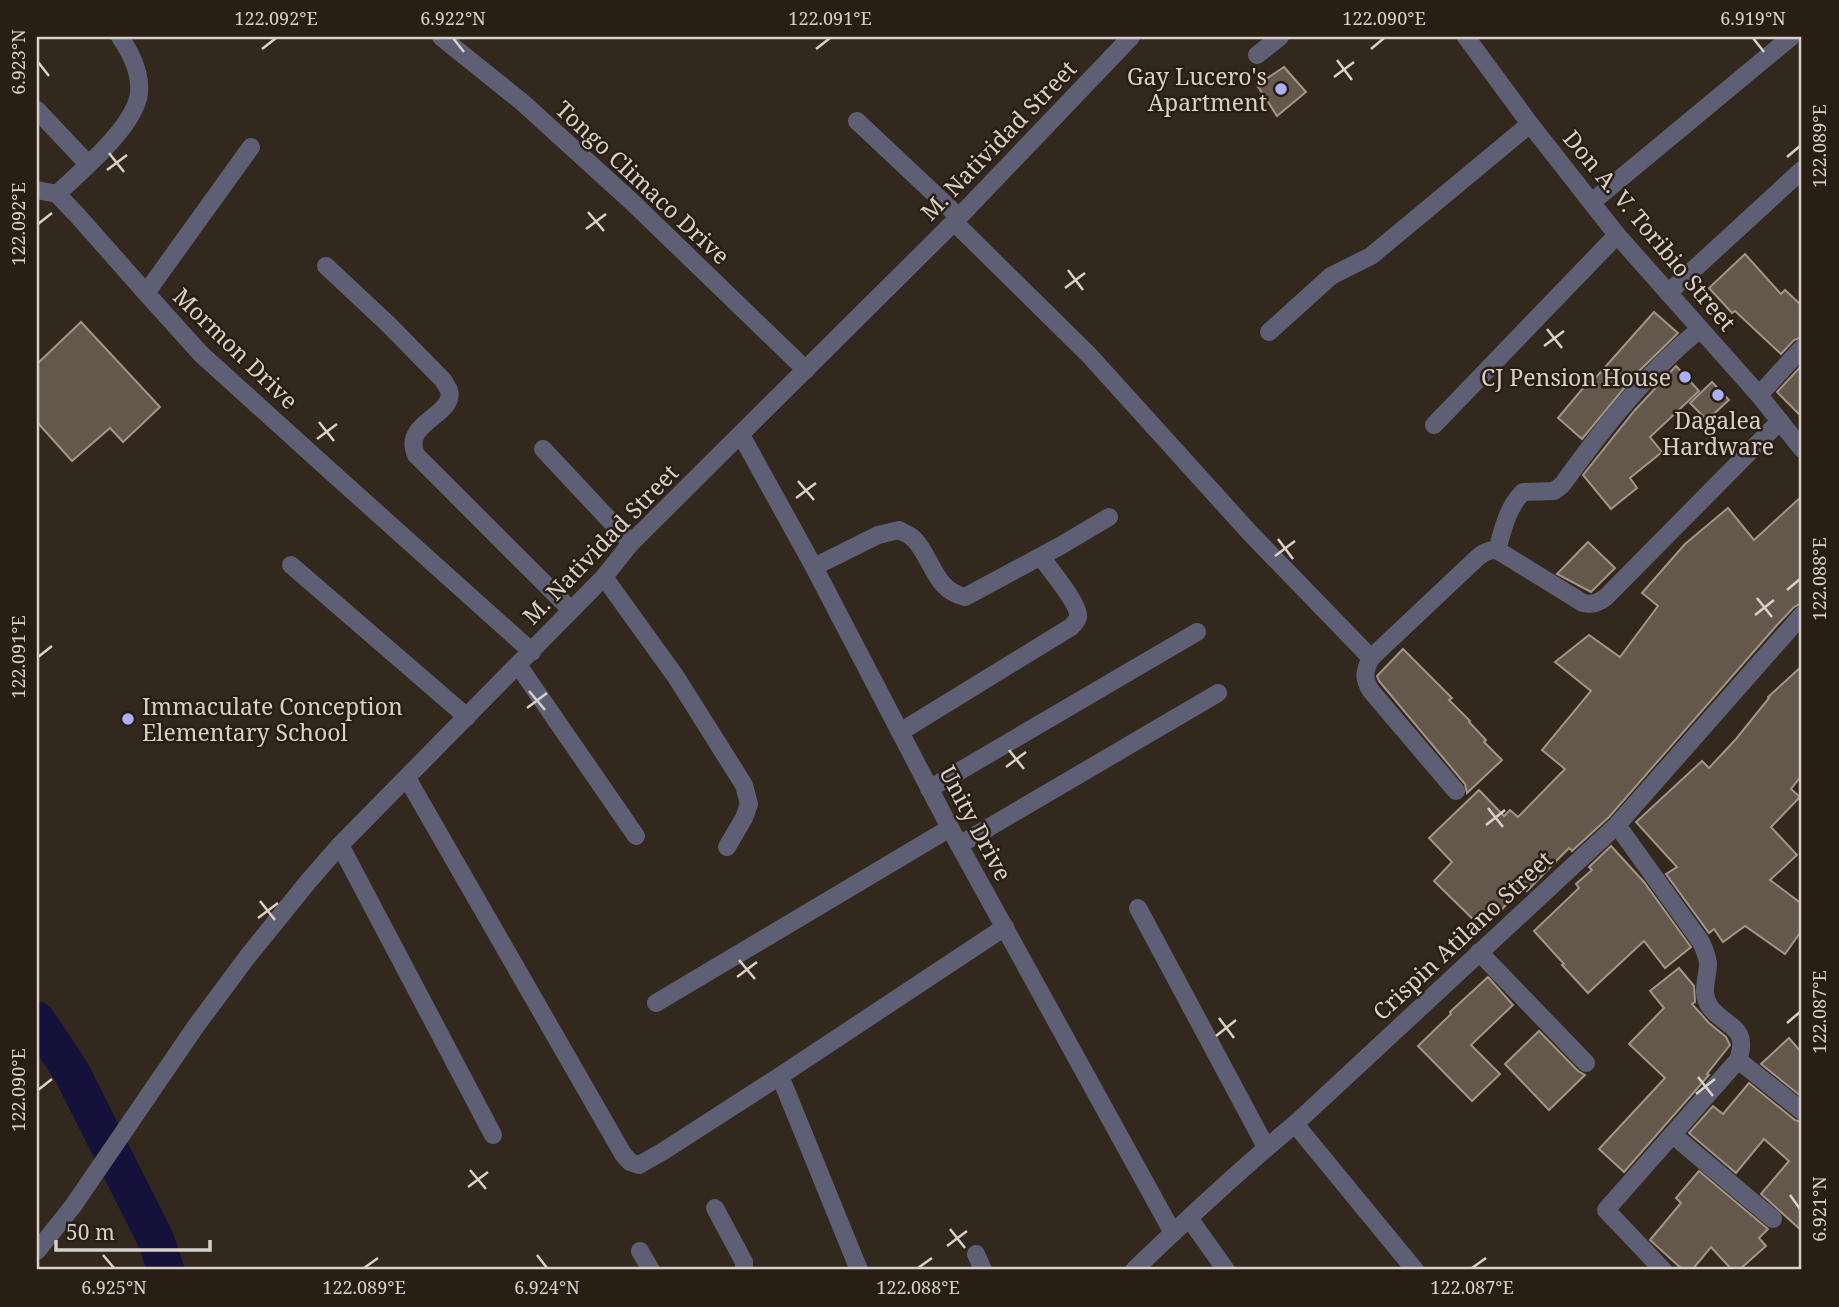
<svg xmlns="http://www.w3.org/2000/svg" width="1839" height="1307" font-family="'Noto Serif',serif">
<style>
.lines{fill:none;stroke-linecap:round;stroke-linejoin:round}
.river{stroke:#15113a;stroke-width:37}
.building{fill:#64584c;stroke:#a29587;stroke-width:2}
.minor{stroke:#5e5f75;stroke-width:18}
.tertiary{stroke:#5e5f75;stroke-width:18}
.ticks{fill:none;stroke:#d8d1ca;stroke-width:2.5}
.poi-dot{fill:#acaffb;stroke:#291e14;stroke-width:2.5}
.labels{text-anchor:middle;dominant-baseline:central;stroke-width:5;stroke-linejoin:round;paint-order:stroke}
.poi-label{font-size:23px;fill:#d8d1ca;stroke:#291e14;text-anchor:end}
.street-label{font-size:23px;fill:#d8d1ca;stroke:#291e14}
.neatline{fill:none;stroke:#d8d1ca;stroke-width:2.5}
.ticks-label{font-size:18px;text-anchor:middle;fill:#d8d1ca}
</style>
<rect width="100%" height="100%" fill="#33281d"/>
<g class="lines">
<polyline class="river" points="37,1020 71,1071 156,1240 166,1270"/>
</g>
<g class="building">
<polygon points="1284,67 1306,92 1277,116 1257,85"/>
<polygon points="1745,254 1781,294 1785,290 1802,306 1802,337 1794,340 1781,354 1735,311 1732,313 1709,288"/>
<polygon points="1654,312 1678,333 1635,375 1582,439 1558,418 1589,381 1591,383"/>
<polygon points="81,322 160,407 123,442 110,428 72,461 37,422 37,364"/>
<polygon points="1802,365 1802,417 1777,392"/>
<polygon points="1676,366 1699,391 1650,437 1662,452 1630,478 1637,488 1611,509 1583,475 1635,410"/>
<polygon points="1712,382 1729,400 1707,420 1690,403"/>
<polygon points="1802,496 1802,603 1794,607 1777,625 1609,817 1572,851 1569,848 1527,891 1523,887 1483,929 1434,881 1452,862 1429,838 1479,790 1504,816 1510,810 1518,817 1565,769 1542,750 1591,691 1555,662 1589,635 1620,657 1658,606 1642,593 1685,544 1728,508 1754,540"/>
<polygon points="1588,542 1615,568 1591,592 1557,574"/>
<polygon points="1403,649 1452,698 1449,700 1470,721 1469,722 1486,740 1484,742 1502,760 1467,793 1465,784 1379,681 1377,676"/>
<polygon points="1802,666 1802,775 1791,789 1800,797 1771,827 1797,855 1770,880 1802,904 1802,930 1785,954 1745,926 1723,942 1714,929 1709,933 1666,874 1677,867 1636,822 1702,761 1709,768 1736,739 1769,698 1768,697"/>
<polygon points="1611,846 1644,882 1691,947 1665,968 1644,941 1588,993 1562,965 1564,964 1534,931 1579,888 1576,884 1592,870 1589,867"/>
<polygon points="1679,968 1694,986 1695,1002 1692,1004 1709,1023 1726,1037 1730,1045 1707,1074 1709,1075 1624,1172 1599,1149 1665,1078 1629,1044 1664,1008 1650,991"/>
<polygon points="1488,977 1513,1005 1471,1045 1500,1074 1472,1101 1418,1046 1451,1014 1450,1012"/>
<polygon points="1539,1031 1578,1071 1585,1075 1549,1110 1505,1064"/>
<polygon points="1789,1038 1802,1053 1802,1097 1761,1064"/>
<polygon points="1749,1083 1795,1120 1802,1122 1802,1231 1761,1194 1789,1161 1764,1139 1736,1173 1689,1133 1713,1106 1723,1114"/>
<polygon points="1699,1171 1768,1229 1759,1238 1766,1246 1739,1270 1732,1270 1711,1247 1692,1270 1683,1270 1650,1240 1681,1203 1676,1198"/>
</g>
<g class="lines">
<g class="minor">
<polyline points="441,37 522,102 631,201 806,370"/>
<polyline points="1257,55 1280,37"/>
<polyline points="37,110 88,164"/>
<polyline points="857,121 959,217"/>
<polyline points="37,190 57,194 77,215 146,293 201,354 327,468 532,652"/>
<path d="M57 194C81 171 135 127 139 93 141 72 131 53 120 37"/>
<polyline points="1592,202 1791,37"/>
<polyline points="954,222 1089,355 1250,533 1371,658"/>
<path d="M326 266 388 324 443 380C444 381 448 389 449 390 456 416 401 422 416 455L571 610"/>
<polyline points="146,293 251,147"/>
<polyline points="1668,293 1802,170"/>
<polyline points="1269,332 1331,276 1371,256 1530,124"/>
<polyline points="1759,395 1802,348"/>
<polyline points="1434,425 1617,235"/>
<polyline points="741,435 814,567 959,845 1173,1233"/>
<polyline points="543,449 631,543"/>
<path d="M1497 550C1503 530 1507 508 1523 492L1554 491 1562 485C1603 428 1646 373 1700 329"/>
<polyline points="291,565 467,717"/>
<path d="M814 567 878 535 899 530C904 533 910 535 914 539 933 559 934 590 965 597L1060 546 1109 517"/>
<polyline points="604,577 676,677 744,785 749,804 744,818 727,847"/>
<polyline points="518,665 636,836"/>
<path d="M900 732 1071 627C1074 624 1077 621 1078 617 1080 605 1049 568 1041 557"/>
<polyline points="407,778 623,1154 630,1162 639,1165 662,1152 780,1076 1005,927"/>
<polyline points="929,789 1197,632"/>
<path d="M1456 791 1371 691C1363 679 1364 671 1371 658L1476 559C1483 553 1487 550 1497 550L1583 603C1593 605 1598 603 1606 597L1780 421"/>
<path d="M1617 825 1701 942C1704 949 1707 955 1708 963 1708 978 1700 993 1710 1007 1726 1028 1750 1026 1738 1060L1606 1210 1663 1270"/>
<polyline points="340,845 493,1135"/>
<polyline points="959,845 1218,693"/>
<polyline points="1138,908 1266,1147"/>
<polyline points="1479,952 1586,1063"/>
<polyline points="656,1003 950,828"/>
<polyline points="1738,1060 1802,1111"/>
<polyline points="780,1076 859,1270"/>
<polyline points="1295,1124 1415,1270"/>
<polyline points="1673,1135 1773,1219"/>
<polyline points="715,1208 744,1262 744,1270"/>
<polyline points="1189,1218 1226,1270"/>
<polyline points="640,1251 651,1270"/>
<polyline points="976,1254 983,1270"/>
<path d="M1134 1270C1186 1220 1239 1170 1295 1124L1617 825 1802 615"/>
</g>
<g class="tertiary">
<polyline points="1466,37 1530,124 1617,235 1759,395 1802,449"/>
<polyline points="37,1251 73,1206 196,1026 248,956 307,883 340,845 604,577 631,543 959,217 1131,37"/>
</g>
</g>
<path class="ticks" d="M453 38 464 52M1753 38 1764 52M262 49 276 38M816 49 830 38M1371 49 1384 38M1337 60 1352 80M38 62 49 76M1334 77 1354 62M109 153 124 172M1787 157 1800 146M107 170 127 155M588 212 604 231M38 224 52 213M586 229 606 214M1068 270 1083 290M1065 288 1085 273M1547 329 1562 348M1544 346 1564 331M319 422 334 441M317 439 337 424M798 481 814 500M796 498 816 483M1278 539 1293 559M1275 556 1295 541M1787 590 1800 579M1757 598 1772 617M1755 615 1774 600M38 657 52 646M529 691 545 710M527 708 547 693M1009 750 1024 769M1006 767 1026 752M1488 808 1503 827M1486 825 1505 810M260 901 275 920M258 918 278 903M739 960 755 979M737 977 757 962M1219 1018 1234 1038M1787 1023 1800 1012M1216 1036 1236 1020M1698 1077 1713 1096M38 1090 52 1079M1696 1094 1715 1079M470 1170 486 1189M468 1187 488 1172M1790 1195 1800 1209M950 1229 965 1248M947 1246 967 1231M103 1255 114 1268M537 1255 547 1268M364 1268 378 1258M918 1268 932 1258M1472 1268 1486 1258"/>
<g class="poi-dot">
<circle cx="1281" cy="89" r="7"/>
<circle cx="1685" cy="377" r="7"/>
<circle cx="1718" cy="395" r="7"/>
<circle cx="128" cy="719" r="7"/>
</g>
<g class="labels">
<g class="poi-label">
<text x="1267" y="76">Gay Lucero's<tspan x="1267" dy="26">Apartment</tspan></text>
<text x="1671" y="377">CJ Pension House</text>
<text x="1718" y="420" text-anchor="middle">Dagalea<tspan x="1718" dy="26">Hardware</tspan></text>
<text x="142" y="706" text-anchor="start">Immaculate Conception<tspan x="142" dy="26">Elementary School</tspan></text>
</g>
<g class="street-label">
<text transform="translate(998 140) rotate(-46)">M. Natividad Street</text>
<text transform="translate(643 182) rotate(43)">Tongo Climaco Drive</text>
<text transform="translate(1650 230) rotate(50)">Don A. V. Toribio Street</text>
<text transform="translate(236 348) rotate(44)">Mormon Drive</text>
<text transform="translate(600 544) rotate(-46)">M. Natividad Street</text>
<text transform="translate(976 823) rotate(62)">Unity Drive</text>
<text transform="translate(1462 935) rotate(-43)">Crispin Atilano Street</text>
</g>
</g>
<rect width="1839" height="1307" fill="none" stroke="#291e14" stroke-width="77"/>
<path d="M56 1240v10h154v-10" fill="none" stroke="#d8d1ca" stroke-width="3.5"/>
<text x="66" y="1240" font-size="21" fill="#d8d1ca" stroke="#291e14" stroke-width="5" paint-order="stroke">50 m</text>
<rect x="38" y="38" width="1762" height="1230" class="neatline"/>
<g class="ticks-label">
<text x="276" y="25">122.092°E</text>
<text x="453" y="25">6.922°N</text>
<text x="830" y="25">122.091°E</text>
<text x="1384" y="25">122.090°E</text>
<text x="1753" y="25">6.919°N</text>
<text transform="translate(19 62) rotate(-90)" y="6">6.923°N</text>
<text transform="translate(1820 146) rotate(-90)" y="6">122.089°E</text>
<text transform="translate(19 224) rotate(-90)" y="6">122.092°E</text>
<text transform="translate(1820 579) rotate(-90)" y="6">122.088°E</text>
<text transform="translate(19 657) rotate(-90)" y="6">122.091°E</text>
<text transform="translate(1820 1012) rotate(-90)" y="6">122.087°E</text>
<text transform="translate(19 1090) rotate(-90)" y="6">122.090°E</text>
<text transform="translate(1820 1209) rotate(-90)" y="6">6.921°N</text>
<text x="114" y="1294">6.925°N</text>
<text x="364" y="1294">122.089°E</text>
<text x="547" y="1294">6.924°N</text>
<text x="918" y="1294">122.088°E</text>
<text x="1472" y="1294">122.087°E</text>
</g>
</svg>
